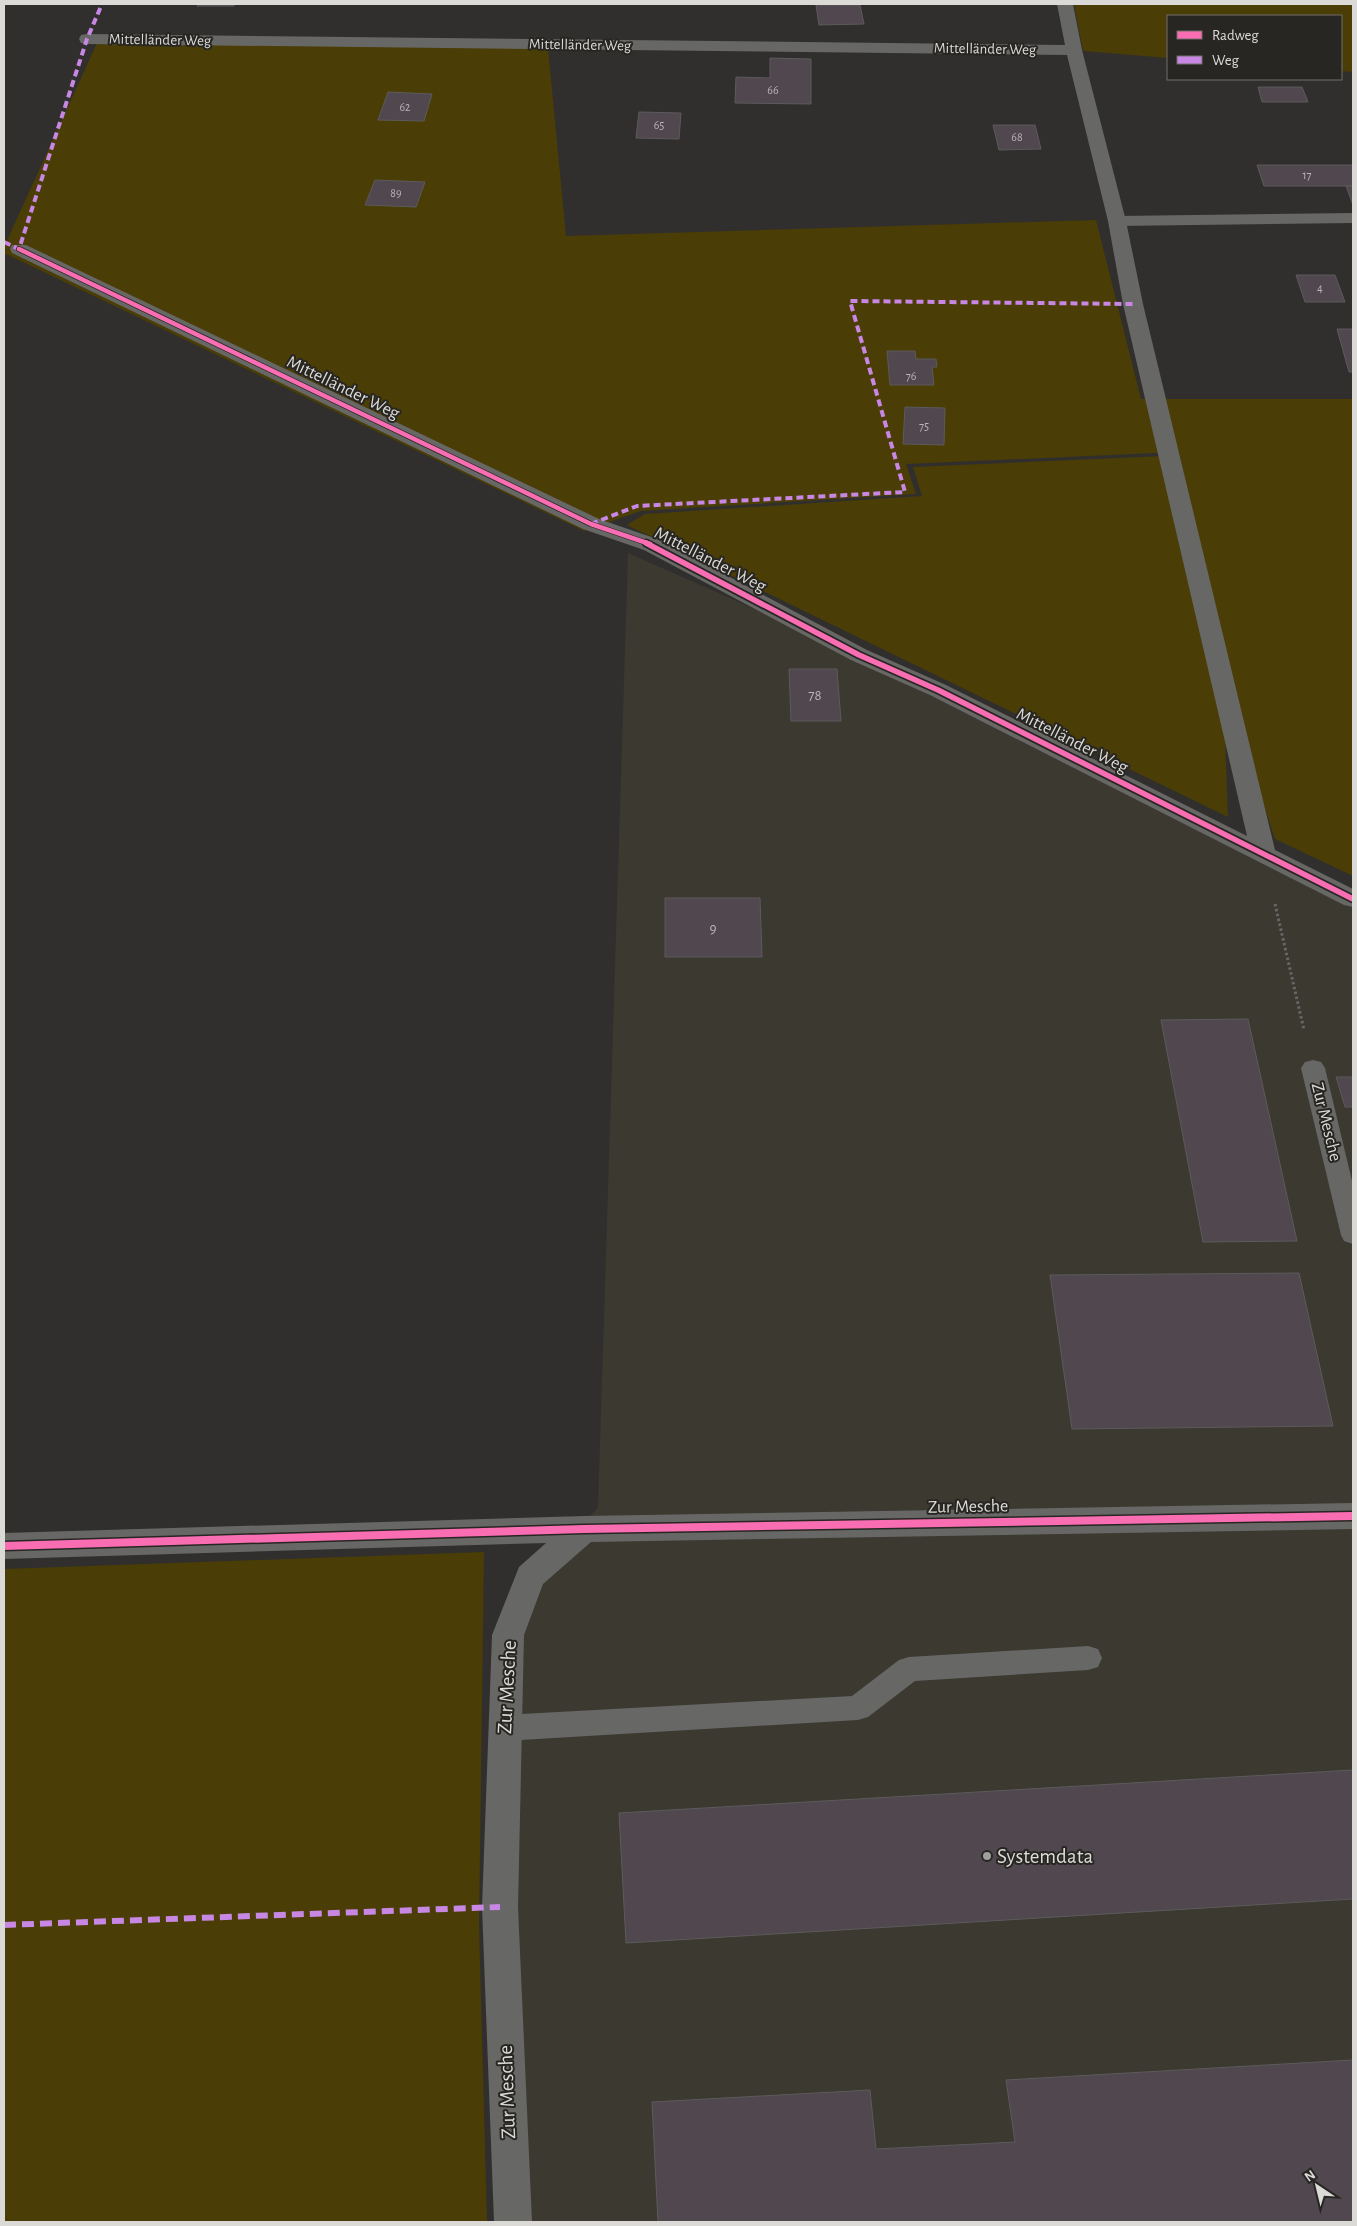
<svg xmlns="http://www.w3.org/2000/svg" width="1357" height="2226" font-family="'Alegreya Sans',sans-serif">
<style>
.built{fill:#3b3930}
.green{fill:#4a3d06}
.building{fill:#50474f;stroke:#5c5b5b}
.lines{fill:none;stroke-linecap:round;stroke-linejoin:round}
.path{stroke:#686766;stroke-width:3;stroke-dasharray:2.5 2.5;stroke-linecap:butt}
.service{fill:#676766;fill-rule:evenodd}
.minor{fill:#676766;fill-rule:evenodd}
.quiet-far1{stroke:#c787e3;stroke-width:4;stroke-dasharray:7 4;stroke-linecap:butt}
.quiet{stroke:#c787e3;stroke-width:6;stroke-dasharray:12 6;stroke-linecap:butt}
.cycleway-far2-casing{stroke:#282622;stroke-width:6}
.cycleway-far1-casing{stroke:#282622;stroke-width:9}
.cycleway-casing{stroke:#282622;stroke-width:11}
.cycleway-far2{stroke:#f96db3;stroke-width:4.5}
.cycleway-far1{stroke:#f96db3;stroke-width:5.5}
.cycleway{stroke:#f96db3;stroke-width:8}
.poi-dot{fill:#9f9e9c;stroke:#282622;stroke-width:2}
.labels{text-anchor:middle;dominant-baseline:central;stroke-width:4;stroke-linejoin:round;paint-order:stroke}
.far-number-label{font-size:12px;fill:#b8b5b5}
.far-street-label{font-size:15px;fill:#dbdad7;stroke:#282622}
.number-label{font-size:15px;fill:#b8b5b5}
.street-label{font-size:18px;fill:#dbdad7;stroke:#282622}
.near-street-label{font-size:21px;fill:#dbdad7;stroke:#282622}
.near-poi-label{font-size:21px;fill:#dbdad7;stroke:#282622;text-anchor:start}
</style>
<rect width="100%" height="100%" fill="#302f2d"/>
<polygon class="built" points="628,553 938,690 1264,855 1353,895 1353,2222 513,2222 500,1907 505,1728 530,1576 598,1508"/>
<g class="green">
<polygon points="1074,4 1353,4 1353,72 1341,71 1341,16 1168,16 1168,58 1083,51"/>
<polygon points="97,43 548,48 566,236 1096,220 1141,399 1353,399 1353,876 1275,839 1234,713 1179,452 906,464 916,494 641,511 584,531 4,253 4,247"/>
<polygon points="1163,456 1224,710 1228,817 627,525 645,514 922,496 913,467"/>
<polygon points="484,1552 479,1925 487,2222 4,2222 4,1569"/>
</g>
<g class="building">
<polygon points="198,4 235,4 234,6 197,6"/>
<polygon points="816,5 860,5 864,24 819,25"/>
<polygon points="770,58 811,59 811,104 735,103 736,77 770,78"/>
<polygon points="1258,87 1302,87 1308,102 1262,102"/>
<polygon points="388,92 432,94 424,121 378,120"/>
<polygon points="639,112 681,113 679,139 636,138"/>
<polygon points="993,125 1035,125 1041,149 999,150"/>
<polygon points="1257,165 1353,165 1353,186 1264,186"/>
<polygon points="375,180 425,182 416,207 365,205"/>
<polygon points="1346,186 1353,186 1353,205"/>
<polygon points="1296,275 1335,275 1345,302 1305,302"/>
<polygon points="1337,329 1353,329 1353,372 1349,372"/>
<polygon points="887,351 915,351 916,359 936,359 937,367 932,367 934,385 890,385"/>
<polygon points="905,407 945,408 944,445 903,444"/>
<polygon points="789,669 837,669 841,721 791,721"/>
<polygon points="665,898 760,898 762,957 665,957"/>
<polygon points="1248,1019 1297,1241 1203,1242 1161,1020"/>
<polygon points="1336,1077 1353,1077 1353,1107 1345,1107"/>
<polygon points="1299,1273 1333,1426 1072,1429 1050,1275"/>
<polygon points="1353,1770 1353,1899 626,1943 619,1813"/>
<polygon points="1353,2060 1353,2222 658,2222 652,2102 870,2090 876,2149 1015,2142 1006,2080"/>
</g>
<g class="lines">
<polyline class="path" points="1275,904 1304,1030"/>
<g class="service">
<polygon points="1353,213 1353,223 1117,226 1109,221 1117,216"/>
<polygon points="1313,1060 1321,1062 1325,1068 1353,1185 1353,1244 1344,1241 1341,1235 1301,1068 1305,1062"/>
<polygon points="1088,1646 1098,1649 1102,1658 1098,1667 1088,1670 915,1681 868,1717 858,1720 505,1741 495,1737 490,1728 495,1719 505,1715 852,1696 899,1660 909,1657"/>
</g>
<g class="minor">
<polygon points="1057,4 1073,4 1082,50 1126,221 1143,304 1275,850 1353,889 1353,907 1344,905 930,695 851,660 644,550 583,529 12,253 10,249 12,245 26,245 599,519 660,540 867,650 946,685 1247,836 1123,304 1108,221 1067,55 87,44 81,43 79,39 81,35 87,34 1065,45"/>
<polygon points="1353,1503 1353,1529 591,1542 543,1584 524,1635 518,1907 532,2222 494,2222 482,1907 492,1635 519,1567 546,1543 4,1559 4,1533 584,1516"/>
</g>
<g class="quiet-far1">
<polyline points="4,242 19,249 87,39 102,4"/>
<polyline points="591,524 637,506 905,492 850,301 1133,304"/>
</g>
<polyline class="quiet" points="4,1925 500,1907"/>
<g class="cycleway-far2-casing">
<polyline id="cycleway-far2" points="19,249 591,524 650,544"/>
</g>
<g class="cycleway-far1-casing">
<polyline id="cycleway-far1" points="646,543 859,655 938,690 1353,899"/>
</g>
<g class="cycleway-casing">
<polyline id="cycleway" points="4,1546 584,1529 1353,1516"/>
</g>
<use href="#cycleway-far2" class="cycleway-far2"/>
<use href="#cycleway-far1" class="cycleway-far1"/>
<use href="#cycleway" class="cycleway"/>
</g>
<circle class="poi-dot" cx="987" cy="1856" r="5"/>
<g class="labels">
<g class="far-number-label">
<text x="773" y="90">66</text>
<text x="405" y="107">62</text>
<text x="659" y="125">65</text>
<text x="1017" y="137">68</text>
<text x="1307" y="175">17</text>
<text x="396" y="193">89</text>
<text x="1320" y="288">4</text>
<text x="911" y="376">76</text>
<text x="924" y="426">75</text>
</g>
<g class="far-street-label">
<text transform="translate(160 40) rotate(1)">Mittelländer Weg</text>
<text transform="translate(580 45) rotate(1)">Mittelländer Weg</text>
<text transform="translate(985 49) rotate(1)">Mittelländer Weg</text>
</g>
<g class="number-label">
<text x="815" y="695">78</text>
<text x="713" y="928">9</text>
</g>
<g class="street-label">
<text transform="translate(343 388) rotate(26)">Mittelländer Weg</text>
<text transform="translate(710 560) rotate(27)">Mittelländer Weg</text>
<text transform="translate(1072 741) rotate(27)">Mittelländer Weg</text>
<text transform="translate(1326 1122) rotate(76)">Zur Mesche</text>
<text transform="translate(968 1507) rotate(-1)">Zur Mesche</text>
</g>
<g class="near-street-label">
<text transform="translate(507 1687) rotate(-87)">Zur Mesche</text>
<text transform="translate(507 2092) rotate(-92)">Zur Mesche</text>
</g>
<g class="near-poi-label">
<text x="997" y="1856">Systemdata</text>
</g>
</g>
<rect width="1357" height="2226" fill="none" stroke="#dbdad7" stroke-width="10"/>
<rect x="1167" y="15" width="175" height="65" fill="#282622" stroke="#706e6a"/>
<rect x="1177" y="31" width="25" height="8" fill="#f96db3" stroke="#706e6a"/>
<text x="1212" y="40" font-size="15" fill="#dbdad7">Radweg</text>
<rect x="1177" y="56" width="25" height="8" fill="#c787e3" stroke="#706e6a"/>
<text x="1212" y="65" font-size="15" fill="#dbdad7">Weg</text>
<g transform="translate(1317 2186) rotate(325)" stroke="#282622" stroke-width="4" paint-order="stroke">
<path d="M0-4L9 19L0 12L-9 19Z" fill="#dbdad7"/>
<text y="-8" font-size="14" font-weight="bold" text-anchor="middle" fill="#dbdad7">N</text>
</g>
</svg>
